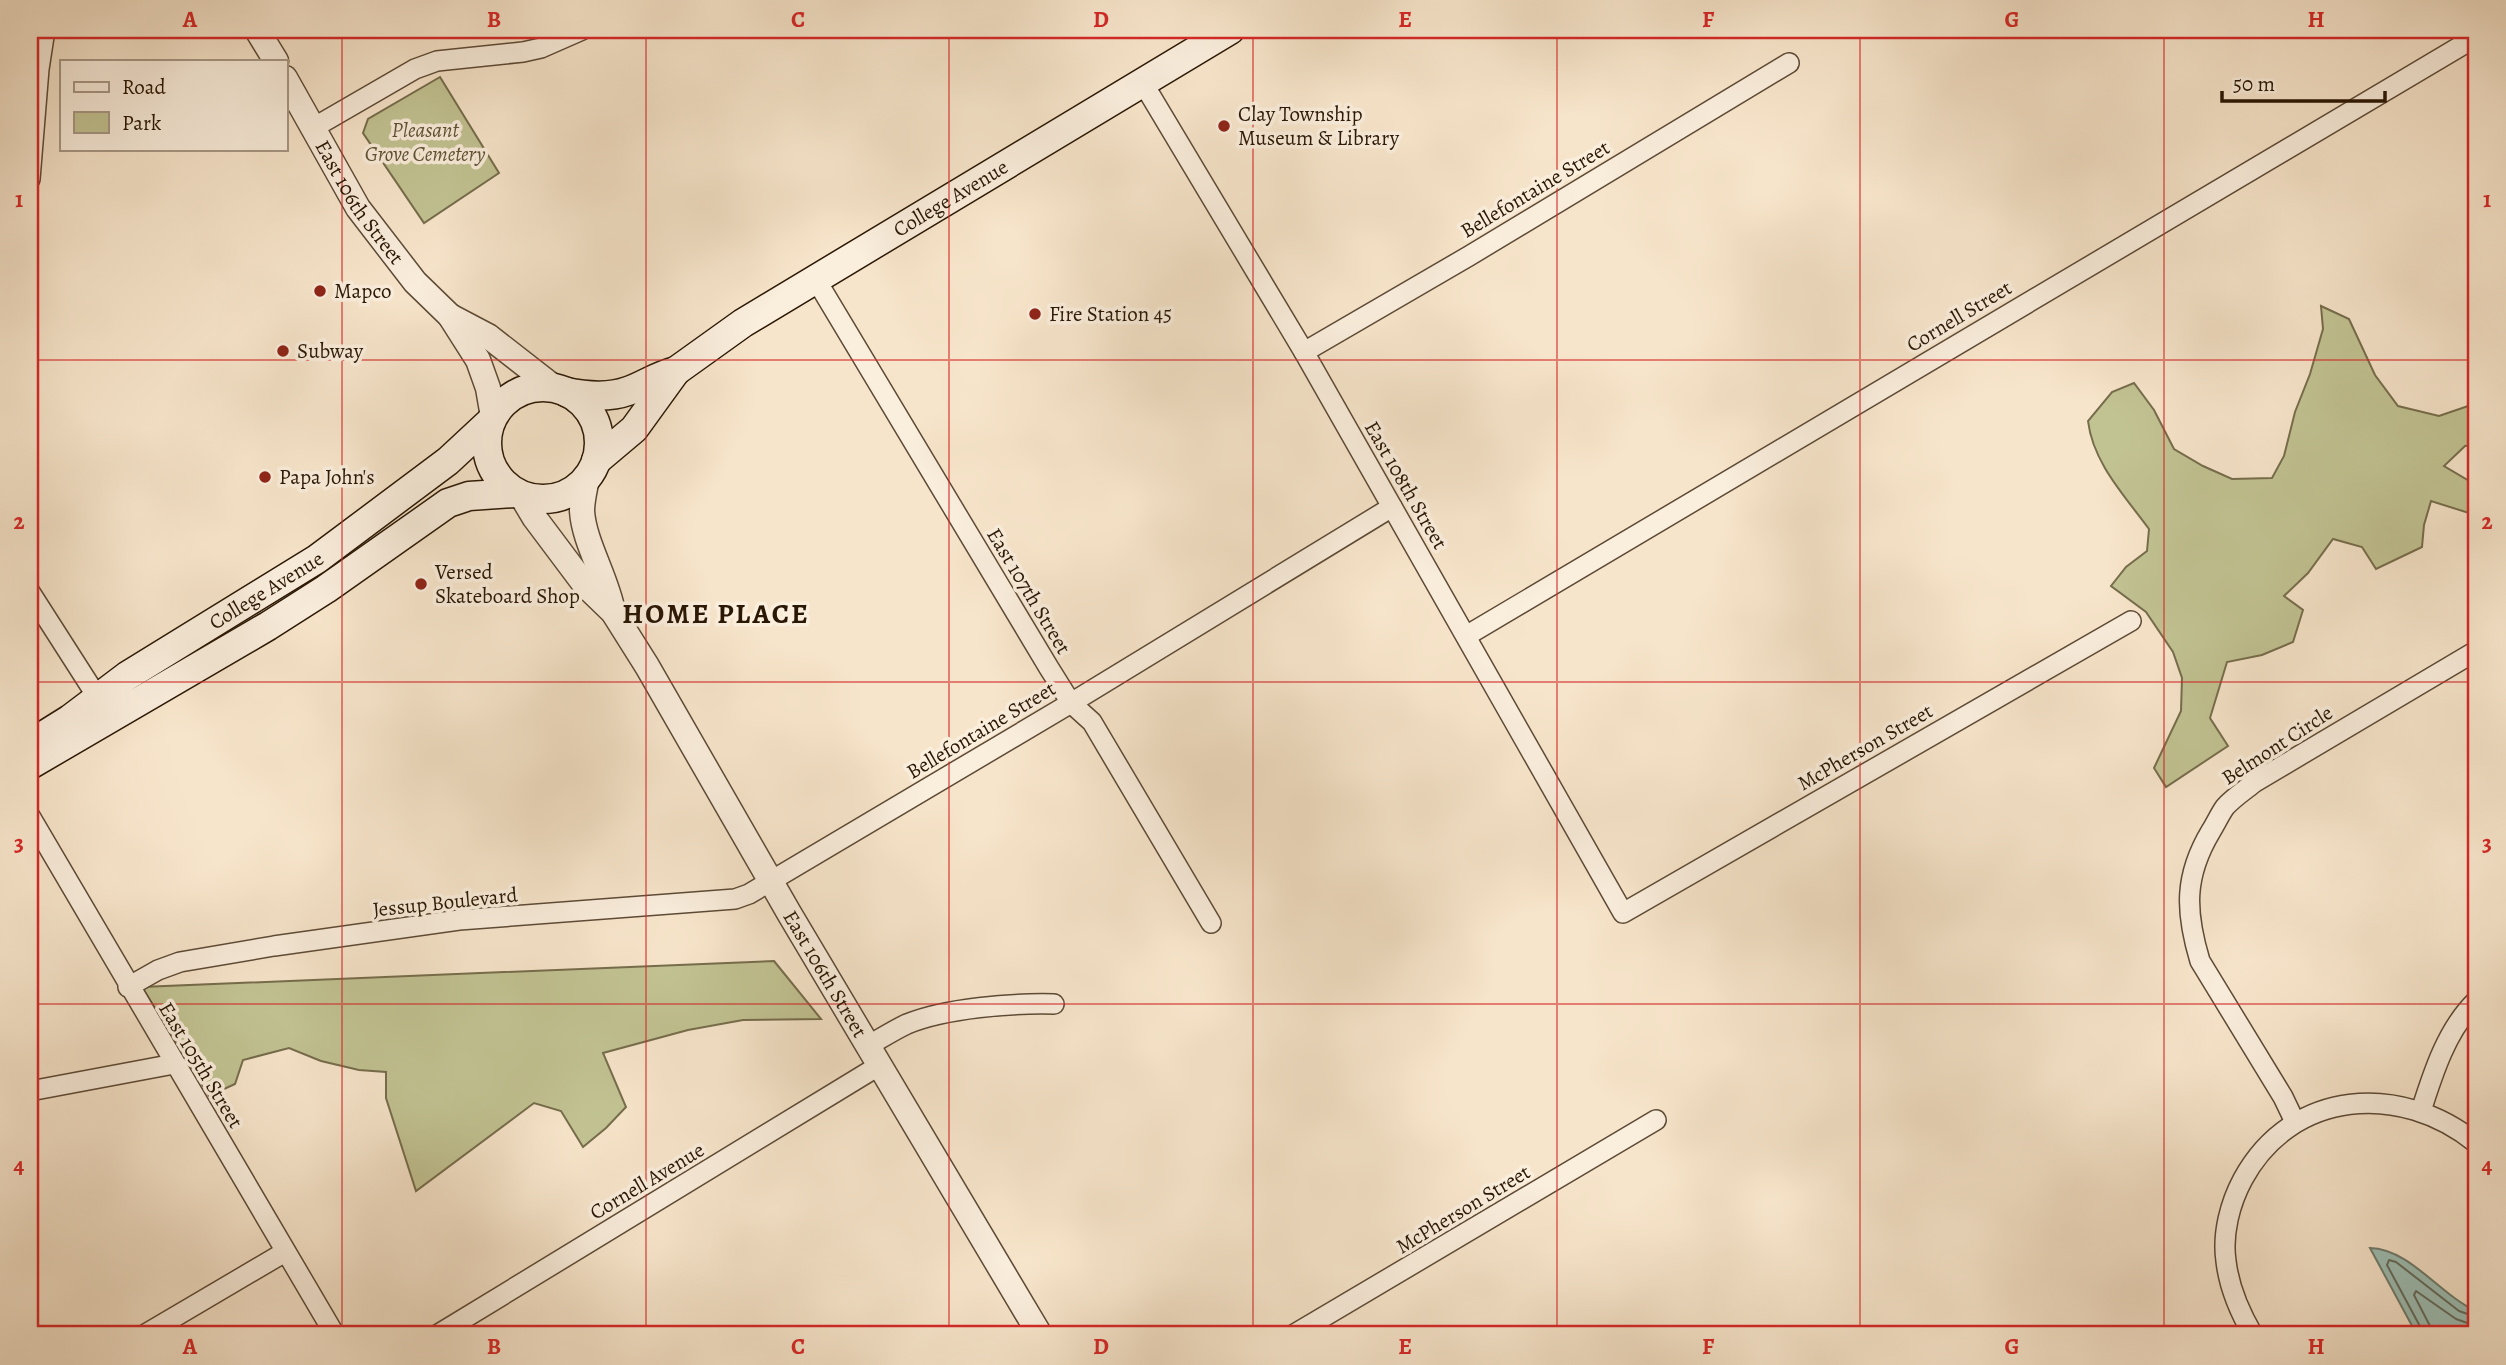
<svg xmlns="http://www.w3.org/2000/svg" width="2506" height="1365" font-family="Alegreya,serif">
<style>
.green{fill:#c2c393;stroke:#766d4c;stroke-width:2}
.water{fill:#9dbfb5;stroke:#6f7c6e;stroke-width:2}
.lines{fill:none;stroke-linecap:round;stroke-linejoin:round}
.shore{stroke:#646b5c;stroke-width:2}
.minor-casing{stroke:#5d4a36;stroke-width:22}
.tertiary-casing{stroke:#5d4a36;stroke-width:27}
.secondary-casing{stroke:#2a1704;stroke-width:31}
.minor{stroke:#faeedd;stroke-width:19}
.tertiary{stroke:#faeedd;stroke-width:24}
.secondary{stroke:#faeedd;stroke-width:28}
.grid{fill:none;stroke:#d62828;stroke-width:2;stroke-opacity:0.55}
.poi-dot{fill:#8f2418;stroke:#faeedd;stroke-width:2.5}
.labels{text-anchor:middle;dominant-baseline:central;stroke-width:7;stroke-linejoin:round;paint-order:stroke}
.poi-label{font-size:21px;fill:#2a1704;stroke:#faeedd;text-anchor:start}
.park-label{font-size:21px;font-style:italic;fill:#5f5336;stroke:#faeedd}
.street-label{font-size:21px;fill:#2a1704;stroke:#faeedd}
.district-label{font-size:28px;font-weight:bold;letter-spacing:2px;fill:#2a1704;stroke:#faeedd}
.neatline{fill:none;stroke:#d62828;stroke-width:2.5}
.grid-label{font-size:23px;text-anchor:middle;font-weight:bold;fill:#d62828}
</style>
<rect width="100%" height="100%" fill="#f7e5cb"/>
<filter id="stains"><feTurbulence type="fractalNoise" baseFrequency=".00286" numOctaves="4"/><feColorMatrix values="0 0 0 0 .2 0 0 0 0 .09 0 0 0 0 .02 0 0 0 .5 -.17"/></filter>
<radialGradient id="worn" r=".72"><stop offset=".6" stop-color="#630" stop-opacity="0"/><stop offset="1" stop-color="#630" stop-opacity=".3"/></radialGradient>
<g class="green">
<polygon points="440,77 499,173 424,223 363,133 368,119"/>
<path d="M2321 306 2349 319 2375 375 2398 406 2439 416 2471 405 2476 401V445L2465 446 2444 466 2476 485 2472 514 2431 501 2424 525 2422 547 2376 569 2362 547 2333 539 2308 573 2284 596 2303 610 2293 642 2262 655 2227 662 2210 718 2228 746 2166 787 2154 768 2181 711 2182 678 2173 652 2146 612 2111 586 2126 567 2147 551 2149 529C2125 496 2093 463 2088 421L2112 392 2134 383 2154 410 2174 449 2203 466 2232 479 2272 478 2284 456 2295 412 2310 374 2323 329Z"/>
<polygon points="774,961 821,1019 743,1020 688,1030 603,1053 626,1107 606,1128 583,1147 561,1111 534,1103 416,1191 386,1098 386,1072 359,1070 321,1061 289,1048 243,1060 235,1084 209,1096 142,987"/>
</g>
<path class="water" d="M2370 1248C2410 1249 2440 1295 2476 1311V1335H2417Z"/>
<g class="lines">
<g class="shore">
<polyline points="2423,1335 2422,1330 2387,1265 2389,1260 2396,1262 2459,1311 2476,1317"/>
<polyline points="2432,1335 2430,1326 2414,1295 2416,1291 2456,1319 2476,1326"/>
</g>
<g class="minor-casing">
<g id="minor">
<polyline points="1143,83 1304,352 1623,913 2131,621"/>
<polyline points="313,128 415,69 437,61 523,52 541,48 582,30"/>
<polyline points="30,179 39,69 45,30"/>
<polyline points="815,278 1049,668 1071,703 1092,722 1211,923"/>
<polyline points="1304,352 1469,256 1789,63"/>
<polyline points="30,592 103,706"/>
<polyline points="1466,636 2476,37"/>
<polyline points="30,816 335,1335"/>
<polyline points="128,987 158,970 180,962 274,946 459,920 735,899 749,894 1071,703 1392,507"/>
<path d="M869 1045C882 1038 894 1030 907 1024 946 1008 1012 1003 1054 1004"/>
<polyline points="30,1091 174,1064"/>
<path d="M2421 1111C2433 1073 2447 1029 2476 1001"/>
<path d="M2295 1122 2283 1097 2200 961C2185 911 2184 876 2211 831 2216 823 2220 814 2225 807 2233 798 2245 790 2255 782L2476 651"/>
<polyline points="144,1335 285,1252"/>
<polyline points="437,1335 880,1065"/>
<polyline points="1293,1335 1656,1120"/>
<path d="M2253 1335C2239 1311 2229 1288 2226 1261 2222 1234 2230 1203 2243 1179 2292 1089 2401 1082 2476 1143"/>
</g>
</g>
<g class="tertiary-casing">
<g id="tertiary">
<polyline points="257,30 276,61"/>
<path id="s1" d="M285 78 358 208 415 282 450 316 478 360 488 388 493 417"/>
<polyline points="450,316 488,336 556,389"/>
<path d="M587 478C585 489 582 500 582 511 584 543 607 578 613 612"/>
<path id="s2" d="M521 495 534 517 585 585 613 612 647 666 789 913 1040 1335"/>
</g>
</g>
<g class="secondary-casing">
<g id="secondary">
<circle cx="543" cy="443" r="56"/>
<path d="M566 392C586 396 609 398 628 391 645 385 656 376 676 371"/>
<path id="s3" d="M596 461 634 429 676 371 743 323 1230 30"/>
<path id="s4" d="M30 744 70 719 127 676 317 559 448 461 491 421"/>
<polyline points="30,765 268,626 326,589 448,503 469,496 515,493"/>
</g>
</g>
<use href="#minor" class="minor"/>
<use href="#tertiary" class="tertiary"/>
<use href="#secondary" class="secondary"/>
</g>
<path class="grid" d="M342 30V1335M646 30V1335M949 30V1335M1253 30V1335M1557 30V1335M1860 30V1335M2164 30V1335M30 360H2476M30 682H2476M30 1004H2476"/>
<g class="poi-dot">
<circle cx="1224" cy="126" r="7"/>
<circle cx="320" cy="291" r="7"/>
<circle cx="1035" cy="314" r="7"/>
<circle cx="283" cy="351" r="7"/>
<circle cx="265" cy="477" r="7"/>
<circle cx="421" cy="584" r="7"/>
</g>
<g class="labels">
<g class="poi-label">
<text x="1238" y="114">Clay Township<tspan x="1238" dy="24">Museum &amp; Library</tspan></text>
<text x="334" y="291">Mapco</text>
<text x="1049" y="314">Fire Station 45</text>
<text x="297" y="351">Subway</text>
<text x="279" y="477">Papa John's</text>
<text x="435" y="572">Versed<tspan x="435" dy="24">Skateboard Shop</tspan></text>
</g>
<g class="park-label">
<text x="425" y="130">Pleasant<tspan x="425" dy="24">Grove Cemetery</tspan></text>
</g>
<g class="street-label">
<text transform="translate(1535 189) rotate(-31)">Bellefontaine Street</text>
<text stroke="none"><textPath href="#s3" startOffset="446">College Avenue</textPath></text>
<text stroke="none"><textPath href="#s1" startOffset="145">East 106th Street</textPath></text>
<text transform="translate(1959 316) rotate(-31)">Cornell Street</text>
<text transform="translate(1406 485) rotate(60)">East 108th Street</text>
<text stroke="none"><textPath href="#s4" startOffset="282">College Avenue</textPath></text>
<text transform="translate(1029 591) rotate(59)">East 107th Street</text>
<text transform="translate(981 730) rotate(-31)">Bellefontaine Street</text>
<text transform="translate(2277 745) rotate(-33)">Belmont Circle</text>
<text transform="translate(1865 747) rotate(-30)">McPherson Street</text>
<text transform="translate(445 902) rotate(-6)">Jessup Boulevard</text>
<text stroke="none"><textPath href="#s2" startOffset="569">East 106th Street</textPath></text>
<text transform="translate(201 1065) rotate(59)">East 105th Street</text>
<text transform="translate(647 1181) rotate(-31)">Cornell Avenue</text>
<text transform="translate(1463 1209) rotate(-31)">McPherson Street</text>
</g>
<g class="district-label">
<text x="716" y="614">HOME PLACE</text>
</g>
</g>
<rect width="2506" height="1365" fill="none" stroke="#f7e5cb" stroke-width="77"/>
<rect x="60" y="60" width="228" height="91" fill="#faeedd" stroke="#a79886" stroke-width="2"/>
<rect x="74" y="82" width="35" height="10" fill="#faeedd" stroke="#a79886" stroke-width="2"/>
<text x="122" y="94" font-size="21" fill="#2a1704">Road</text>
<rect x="74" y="112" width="35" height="21" fill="#c2c393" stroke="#a79886" stroke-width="2"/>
<text x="122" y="130" font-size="21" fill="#2a1704">Park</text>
<path d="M2222 91v10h163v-10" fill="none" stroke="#2a1704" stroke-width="3.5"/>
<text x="2233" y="91" font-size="21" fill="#2a1704" stroke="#faeedd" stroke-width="5" paint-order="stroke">50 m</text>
<rect x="38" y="38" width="2430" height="1288" class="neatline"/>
<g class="grid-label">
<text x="190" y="27">A</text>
<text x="494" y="27">B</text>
<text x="798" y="27">C</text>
<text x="1101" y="27">D</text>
<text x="1405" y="27">E</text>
<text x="1708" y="27">F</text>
<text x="2012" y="27">G</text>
<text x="2316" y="27">H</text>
<text x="19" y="207">1</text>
<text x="2487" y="207">1</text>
<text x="19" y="529">2</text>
<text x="2487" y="529">2</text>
<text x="19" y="851">3</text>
<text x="2487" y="851">3</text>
<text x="19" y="1173">4</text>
<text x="2487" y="1173">4</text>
<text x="190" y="1354">A</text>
<text x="494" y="1354">B</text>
<text x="798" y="1354">C</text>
<text x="1101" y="1354">D</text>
<text x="1405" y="1354">E</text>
<text x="1708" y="1354">F</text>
<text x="2012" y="1354">G</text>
<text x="2316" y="1354">H</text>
</g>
<rect width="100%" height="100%" filter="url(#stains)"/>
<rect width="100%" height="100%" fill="url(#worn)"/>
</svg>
